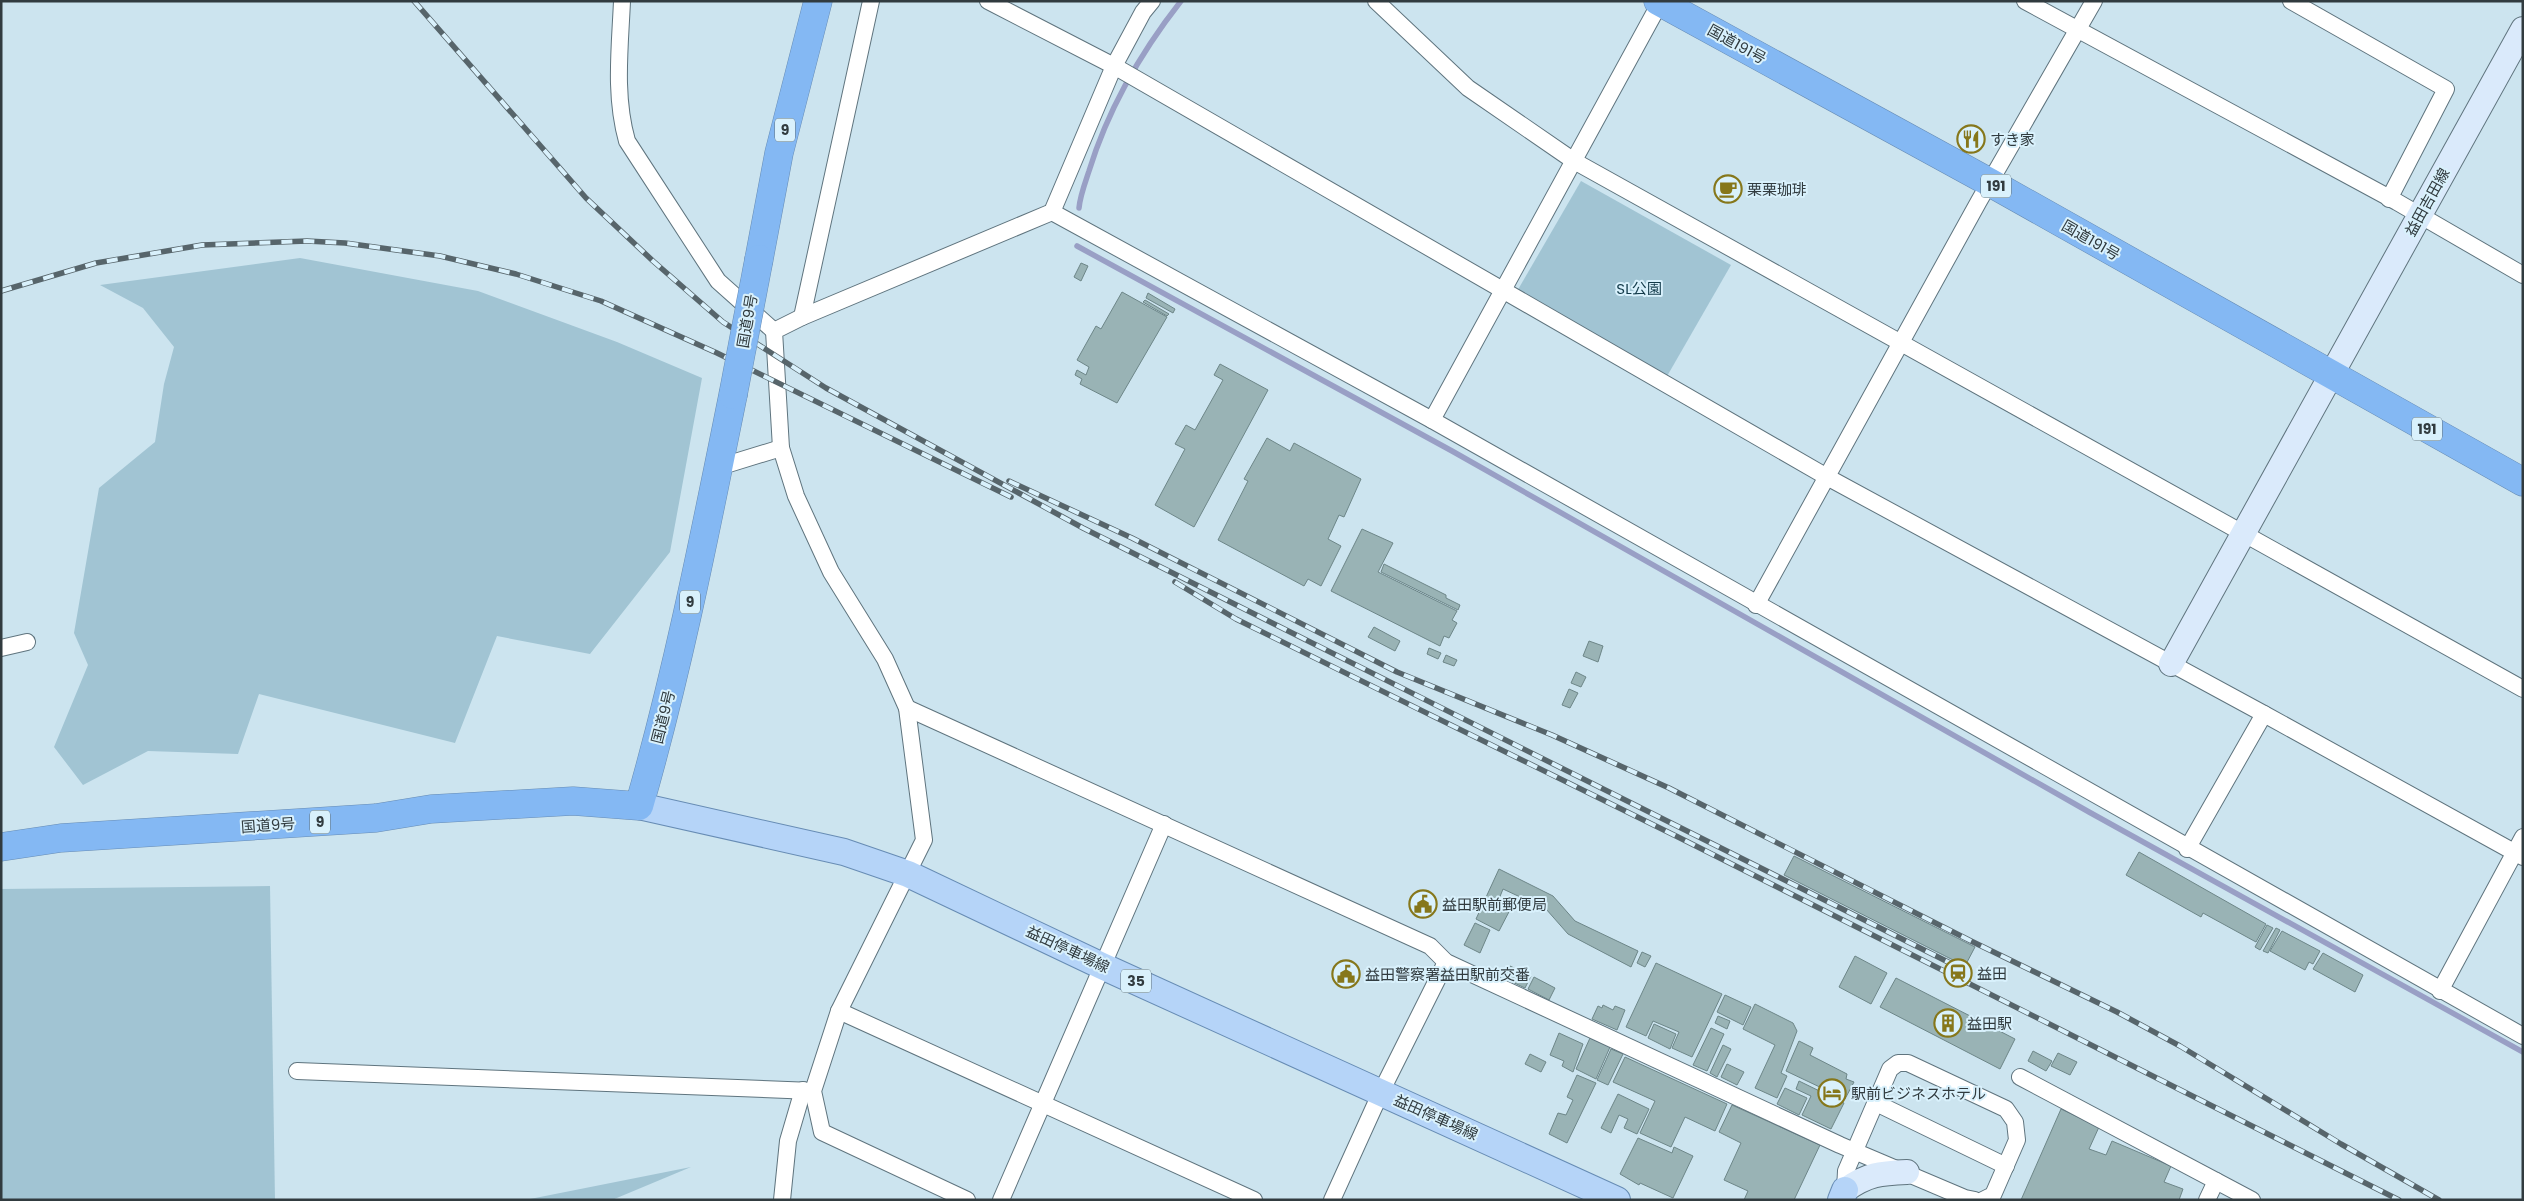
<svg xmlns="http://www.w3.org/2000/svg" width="2524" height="1201" font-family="Poppins,'Noto Sans JP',sans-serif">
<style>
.green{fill:#a1c4d3}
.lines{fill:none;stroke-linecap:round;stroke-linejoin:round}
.stream{stroke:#999fc5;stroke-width:5.5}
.building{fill:#99b3b5;stroke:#6d8688}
.street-casing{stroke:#5f747e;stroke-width:18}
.secondary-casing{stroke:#5f747e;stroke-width:26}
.primary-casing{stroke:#678cb4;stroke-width:28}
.highway-casing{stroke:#678cb4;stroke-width:29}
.street{stroke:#fff;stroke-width:16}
.secondary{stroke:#daeafb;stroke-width:24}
.primary{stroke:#b5d4f8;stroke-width:26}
.highway{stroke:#84b8f3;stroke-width:28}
.rail-casing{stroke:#57656b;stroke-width:5.5}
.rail{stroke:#d9f1fc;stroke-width:4;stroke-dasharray:11;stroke-linecap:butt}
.highway-bridge-casing{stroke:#678cb4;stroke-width:29;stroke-linecap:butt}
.highway-bridge{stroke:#84b8f3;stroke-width:28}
.labels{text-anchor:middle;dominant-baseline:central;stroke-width:4;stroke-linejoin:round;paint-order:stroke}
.shield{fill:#d9f1fc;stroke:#637278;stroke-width:1}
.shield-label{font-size:14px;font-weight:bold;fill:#313b3f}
.street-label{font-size:15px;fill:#313b3f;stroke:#d9f1fc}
.poi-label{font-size:15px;fill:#313b3f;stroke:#d9f1fc;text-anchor:start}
.park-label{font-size:15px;fill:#123a49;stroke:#d9f1fc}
</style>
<rect width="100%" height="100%" fill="#cce4ef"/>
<g class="green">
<polygon points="1581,181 1731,265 1666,378 1516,293"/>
<polygon points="300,258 478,291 617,342 702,378 670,552 590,654 497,636 455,743 259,694 238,754 148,751 83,785 54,747 88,665 74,633 99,488 155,442 164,384 174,347 143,308 100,285"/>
<polygon points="270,886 275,1200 1,1200 1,889"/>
<polygon points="691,1167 612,1200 525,1200"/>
</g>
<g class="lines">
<g class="stream">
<path d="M1079 208C1080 196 1085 183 1089 171 1108 109 1141 52 1181 1"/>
<polyline points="1077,246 1452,451 2089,812 2523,1052"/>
</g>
</g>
<g class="building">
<polygon points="1081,263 1088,266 1081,281 1074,277"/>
<polygon points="1122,292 1167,317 1117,403 1080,384 1082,379 1075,375 1077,370 1086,375 1089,367 1077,360 1096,326 1101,329"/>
<polygon points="1148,293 1175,309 1173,313 1146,298"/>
<polygon points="1145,300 1169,314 1167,316 1143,302"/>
<polygon points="1220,364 1268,390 1194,527 1155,505 1185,449 1175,444 1186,425 1195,430 1223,380 1214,375"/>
<polygon points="1267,438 1290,451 1294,443 1361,479 1344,517 1339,515 1328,539 1341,546 1321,586 1308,579 1304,586 1218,540 1248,481 1244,479"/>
<polygon points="1362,529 1393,543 1378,572 1457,611 1452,620 1457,623 1449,638 1444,636 1440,646 1331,591"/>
<polygon points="1384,564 1446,595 1446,598 1460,605 1458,610 1381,572"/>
<polygon points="1374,627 1400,641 1395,651 1368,637"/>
<polygon points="1589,641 1603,646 1598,662 1583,656"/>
<polygon points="1429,648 1441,653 1438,659 1427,654"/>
<polygon points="1446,655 1457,660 1454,666 1443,662"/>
<polygon points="1576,672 1586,677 1581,687 1571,683"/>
<polygon points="1569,689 1578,693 1570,708 1562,705"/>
<polygon points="2139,852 2266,924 2256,942 2203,913 2201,917 2126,875"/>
<polygon points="1794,856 1975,947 1965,966 1784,875"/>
<polygon points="1499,869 1553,896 1575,921 1638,951 1631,967 1568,934 1546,909 1503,889 1499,899 1512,906 1499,931 1476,919"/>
<polygon points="1475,923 1490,930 1480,953 1464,945"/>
<polygon points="2267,925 2273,928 2260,950 2255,947"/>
<polygon points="2276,928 2280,930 2268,953 2263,951"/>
<polygon points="2282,931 2320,951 2313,964 2309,962 2305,970 2270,951"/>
<polygon points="1642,952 1651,956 1645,967 1637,963"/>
<polygon points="2323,953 2363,975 2355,992 2313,969"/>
<polygon points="1855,956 1887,973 1871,1004 1839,987"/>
<polygon points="1656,963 1722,994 1692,1057 1672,1048 1679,1032 1653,1021 1646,1036 1626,1027"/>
<polygon points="1510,966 1531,976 1525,988 1504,978"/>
<polygon points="1534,977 1555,988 1549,1000 1528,989"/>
<polygon points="1896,978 2015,1039 2000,1069 1880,1007"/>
<polygon points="1725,995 1751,1007 1743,1025 1717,1012"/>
<polygon points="1755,1004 1793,1023 1797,1031 1781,1073 1787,1076 1777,1098 1755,1088 1775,1045 1743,1029"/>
<polygon points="1603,1005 1613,1010 1615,1006 1625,1010 1617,1030 1592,1019 1598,1006 1602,1008"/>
<polygon points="1718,1016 1730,1021 1727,1029 1715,1023"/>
<polygon points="1654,1024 1676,1034 1670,1049 1648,1038"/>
<polygon points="1711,1028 1724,1034 1707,1071 1693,1065"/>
<polygon points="1559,1033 1583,1044 1573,1072 1562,1066 1564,1061 1550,1055"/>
<polygon points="1590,1038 1610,1047 1596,1079 1576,1069"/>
<polygon points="1799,1041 1813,1048 1810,1055 1847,1074 1846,1079 1854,1082 1845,1099 1786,1071"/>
<polygon points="1723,1045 1731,1049 1717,1077 1710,1073"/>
<polygon points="1611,1049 1623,1054 1608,1085 1597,1080"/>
<polygon points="2033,1051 2052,1061 2046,1071 2028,1061"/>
<polygon points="2058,1053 2077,1062 2070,1075 2051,1066"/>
<polygon points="1530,1054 1546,1062 1541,1072 1525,1064"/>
<polygon points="1625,1057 1727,1104 1715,1131 1685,1117 1671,1147 1640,1133 1655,1101 1613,1082"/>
<polygon points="1727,1064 1744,1072 1737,1085 1721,1077"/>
<polygon points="1577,1075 1596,1083 1567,1143 1549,1134 1558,1113 1566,1115 1573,1100 1567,1097"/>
<polygon points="1799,1081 1844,1103 1831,1129 1802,1115 1811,1096 1796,1089"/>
<polygon points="1785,1088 1807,1098 1799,1115 1777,1104"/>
<polygon points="1618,1094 1649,1109 1637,1134 1624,1128 1628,1119 1619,1115 1611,1133 1601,1128"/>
<polygon points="1732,1105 1820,1145 1794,1200 1744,1200 1748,1191 1724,1180 1741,1143 1719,1132"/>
<polygon points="2061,1109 2099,1127 2089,1149 2106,1155 2112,1141 2171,1166 2164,1182 2183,1189 2179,1200 2021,1200"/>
<polygon points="1638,1138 1672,1153 1674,1147 1693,1156 1673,1198 1640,1183 1639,1185 1620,1174"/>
</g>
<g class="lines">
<g class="street-casing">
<g id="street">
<path d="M622 1C620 48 614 95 627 141L718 281 774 331"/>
<polyline points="988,1 1114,66 1827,477 2264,714 2523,857"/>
<polyline points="1376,1 1468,88 1574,161 2523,689"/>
<polyline points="2025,1 2397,202 2523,275"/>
<polyline points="2291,1 2446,89 2389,199"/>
<polyline points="1052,212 1432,420 2523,1036"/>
<polyline points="802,317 871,1"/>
<polyline points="1432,420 1661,1"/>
<polyline points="719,467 781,448"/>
<polyline points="1756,605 1979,201 2094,1"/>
<polyline points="1,648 27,642"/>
<polyline points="907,708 1430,946 1446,962 1840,1145 1965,1198 1975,1200"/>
<polyline points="2187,849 2264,714"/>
<polyline points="2440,991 2523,837"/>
<polyline points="839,1011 1254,1200"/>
<polyline points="297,1071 813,1091"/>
<polyline points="2020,1077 2252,1200"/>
<polyline points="1876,1103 2006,1166"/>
<polyline points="1845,1190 1846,1171 1890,1069 1898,1063 1908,1063 2006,1109 2015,1122 2017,1140 1993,1195 1983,1200"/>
<polyline points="782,1200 788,1141 803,1090"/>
<polyline points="967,1200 822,1132 813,1091 839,1011 924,840 907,708 885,659 831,572 796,496 781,448 774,331 802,317 1052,212 1114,66 1143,12 1152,1"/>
<polyline points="1001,1200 1164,824"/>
<polyline points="1332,1200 1381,1092 1446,962"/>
<polyline points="2207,1200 2216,1181"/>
</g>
</g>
<g class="secondary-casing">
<g id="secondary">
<polyline points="2171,664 2523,29"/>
<path d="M1845 1190C1868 1174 1880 1173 1907 1172"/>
</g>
</g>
<g class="primary-casing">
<g id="primary">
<polyline points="639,806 844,852 908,874 1102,966 1617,1200"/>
<polyline points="1841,1200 1845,1190"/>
</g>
</g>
<g class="highway-casing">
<g id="highway">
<polyline points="1658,1 1989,182 2523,482"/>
<polyline points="759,259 779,153 818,1"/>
<path d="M1 847 61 838 376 818 431 809 573 801 639 806C678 671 705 533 733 395"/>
</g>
</g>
<use href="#street" class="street"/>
<use href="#secondary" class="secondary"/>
<use href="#primary" class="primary"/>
<use href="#highway" class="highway"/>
<g class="rail-casing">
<g id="rail">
<polyline points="414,1 586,198 653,261 723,322 826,388 1083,528 1960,968"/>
<polyline points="1,291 96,263 202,245 307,241 345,243 440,256 516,274 601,301 717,353 1011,497"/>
<polyline points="1009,481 1132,538 1397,672 1552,735 1669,788 1971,941 2117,1012 2180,1046 2341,1144 2439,1200"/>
<polyline points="1175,582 1236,619 1678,837 2399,1200"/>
</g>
</g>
<use href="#rail" class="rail"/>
<g class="highway-bridge-casing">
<polyline id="highway-bridge" points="733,395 759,259"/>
</g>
<use href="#highway-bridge" class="highway-bridge"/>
</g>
<defs>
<g id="restaurant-ring" transform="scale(1.4375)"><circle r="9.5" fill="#d9f1fc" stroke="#86771b" stroke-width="1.5"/><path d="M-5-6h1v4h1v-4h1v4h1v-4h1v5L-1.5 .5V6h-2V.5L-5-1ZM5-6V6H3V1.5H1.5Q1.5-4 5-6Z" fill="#86771b"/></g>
<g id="cafe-ring" transform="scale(1.4375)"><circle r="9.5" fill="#d9f1fc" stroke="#86771b" stroke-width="1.5"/><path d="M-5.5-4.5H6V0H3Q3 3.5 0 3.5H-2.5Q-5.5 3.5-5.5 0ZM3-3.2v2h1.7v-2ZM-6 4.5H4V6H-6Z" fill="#86771b"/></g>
<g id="civic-ring" transform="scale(1.4375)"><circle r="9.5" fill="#d9f1fc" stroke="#86771b" stroke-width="1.5"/><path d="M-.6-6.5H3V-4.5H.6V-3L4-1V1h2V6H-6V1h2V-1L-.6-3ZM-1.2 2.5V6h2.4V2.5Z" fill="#86771b"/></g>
<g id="station-ring" transform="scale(1.4375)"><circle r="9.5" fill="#d9f1fc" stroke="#86771b" stroke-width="1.5"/><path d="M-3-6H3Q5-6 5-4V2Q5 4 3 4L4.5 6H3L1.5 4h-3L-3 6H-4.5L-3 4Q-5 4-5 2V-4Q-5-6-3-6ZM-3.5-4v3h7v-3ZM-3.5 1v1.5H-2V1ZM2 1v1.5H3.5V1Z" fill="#86771b"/></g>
<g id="building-ring" transform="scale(1.4375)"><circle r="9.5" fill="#d9f1fc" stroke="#86771b" stroke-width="1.5"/><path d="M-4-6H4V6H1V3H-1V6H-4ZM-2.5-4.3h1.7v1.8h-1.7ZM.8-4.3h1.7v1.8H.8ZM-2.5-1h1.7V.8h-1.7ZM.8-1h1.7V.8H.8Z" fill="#86771b"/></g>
<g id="hotel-ring" transform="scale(1.4375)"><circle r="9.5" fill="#d9f1fc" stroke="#86771b" stroke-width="1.5"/><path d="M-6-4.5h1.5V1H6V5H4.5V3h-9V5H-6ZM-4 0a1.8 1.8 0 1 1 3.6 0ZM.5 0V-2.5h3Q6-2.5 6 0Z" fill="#86771b"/></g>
</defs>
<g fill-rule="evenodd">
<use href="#restaurant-ring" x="1971" y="139"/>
<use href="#cafe-ring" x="1728" y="189"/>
<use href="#civic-ring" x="1423" y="904"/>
<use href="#station-ring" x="1958" y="973"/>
<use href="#civic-ring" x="1346" y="974"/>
<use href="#building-ring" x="1948" y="1023"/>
<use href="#hotel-ring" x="1832" y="1093"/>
</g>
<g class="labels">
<g class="shield">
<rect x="775" y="118.5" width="20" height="23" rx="4"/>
<rect x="1981" y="174.5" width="30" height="23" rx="4"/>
<rect x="2412" y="417.5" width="30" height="23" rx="4"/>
<rect x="680" y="590.5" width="20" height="23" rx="4"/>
<rect x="310" y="810.5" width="20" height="23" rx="4"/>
<rect x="1121" y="969.5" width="30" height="23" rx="4"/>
</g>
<g class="shield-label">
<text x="785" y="130">9</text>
<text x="1996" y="186">191</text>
<text x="2427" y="429">191</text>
<text x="690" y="602">9</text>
<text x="320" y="822">9</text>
<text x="1136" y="981">35</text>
</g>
<g class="street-label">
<text transform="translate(1737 44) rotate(29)">国道191号</text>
<text transform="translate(2427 202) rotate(-61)">益田吉田線</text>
<text transform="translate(2091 240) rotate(30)">国道191号</text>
<text transform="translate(747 321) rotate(-80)">国道9号</text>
<text transform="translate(663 717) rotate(-76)">国道9号</text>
<text transform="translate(268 825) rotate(-4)">国道9号</text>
<text transform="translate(1068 949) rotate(25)">益田停車場線</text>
<text transform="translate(1436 1117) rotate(24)">益田停車場線</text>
</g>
<g class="poi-label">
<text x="1990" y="139">すき家</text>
<text x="1747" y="189">栗栗珈琲</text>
<text x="1442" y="904">益田駅前郵便局</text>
<text x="1977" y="973">益田</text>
<text x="1365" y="974">益田警察署益田駅前交番</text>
<text x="1967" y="1023">益田駅</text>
<text x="1851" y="1093">駅前ビジネスホテル</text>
</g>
<g class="park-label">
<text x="1639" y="288">SL公園</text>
</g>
</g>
<rect width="2524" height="1201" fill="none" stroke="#313b3f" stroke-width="5"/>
</svg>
